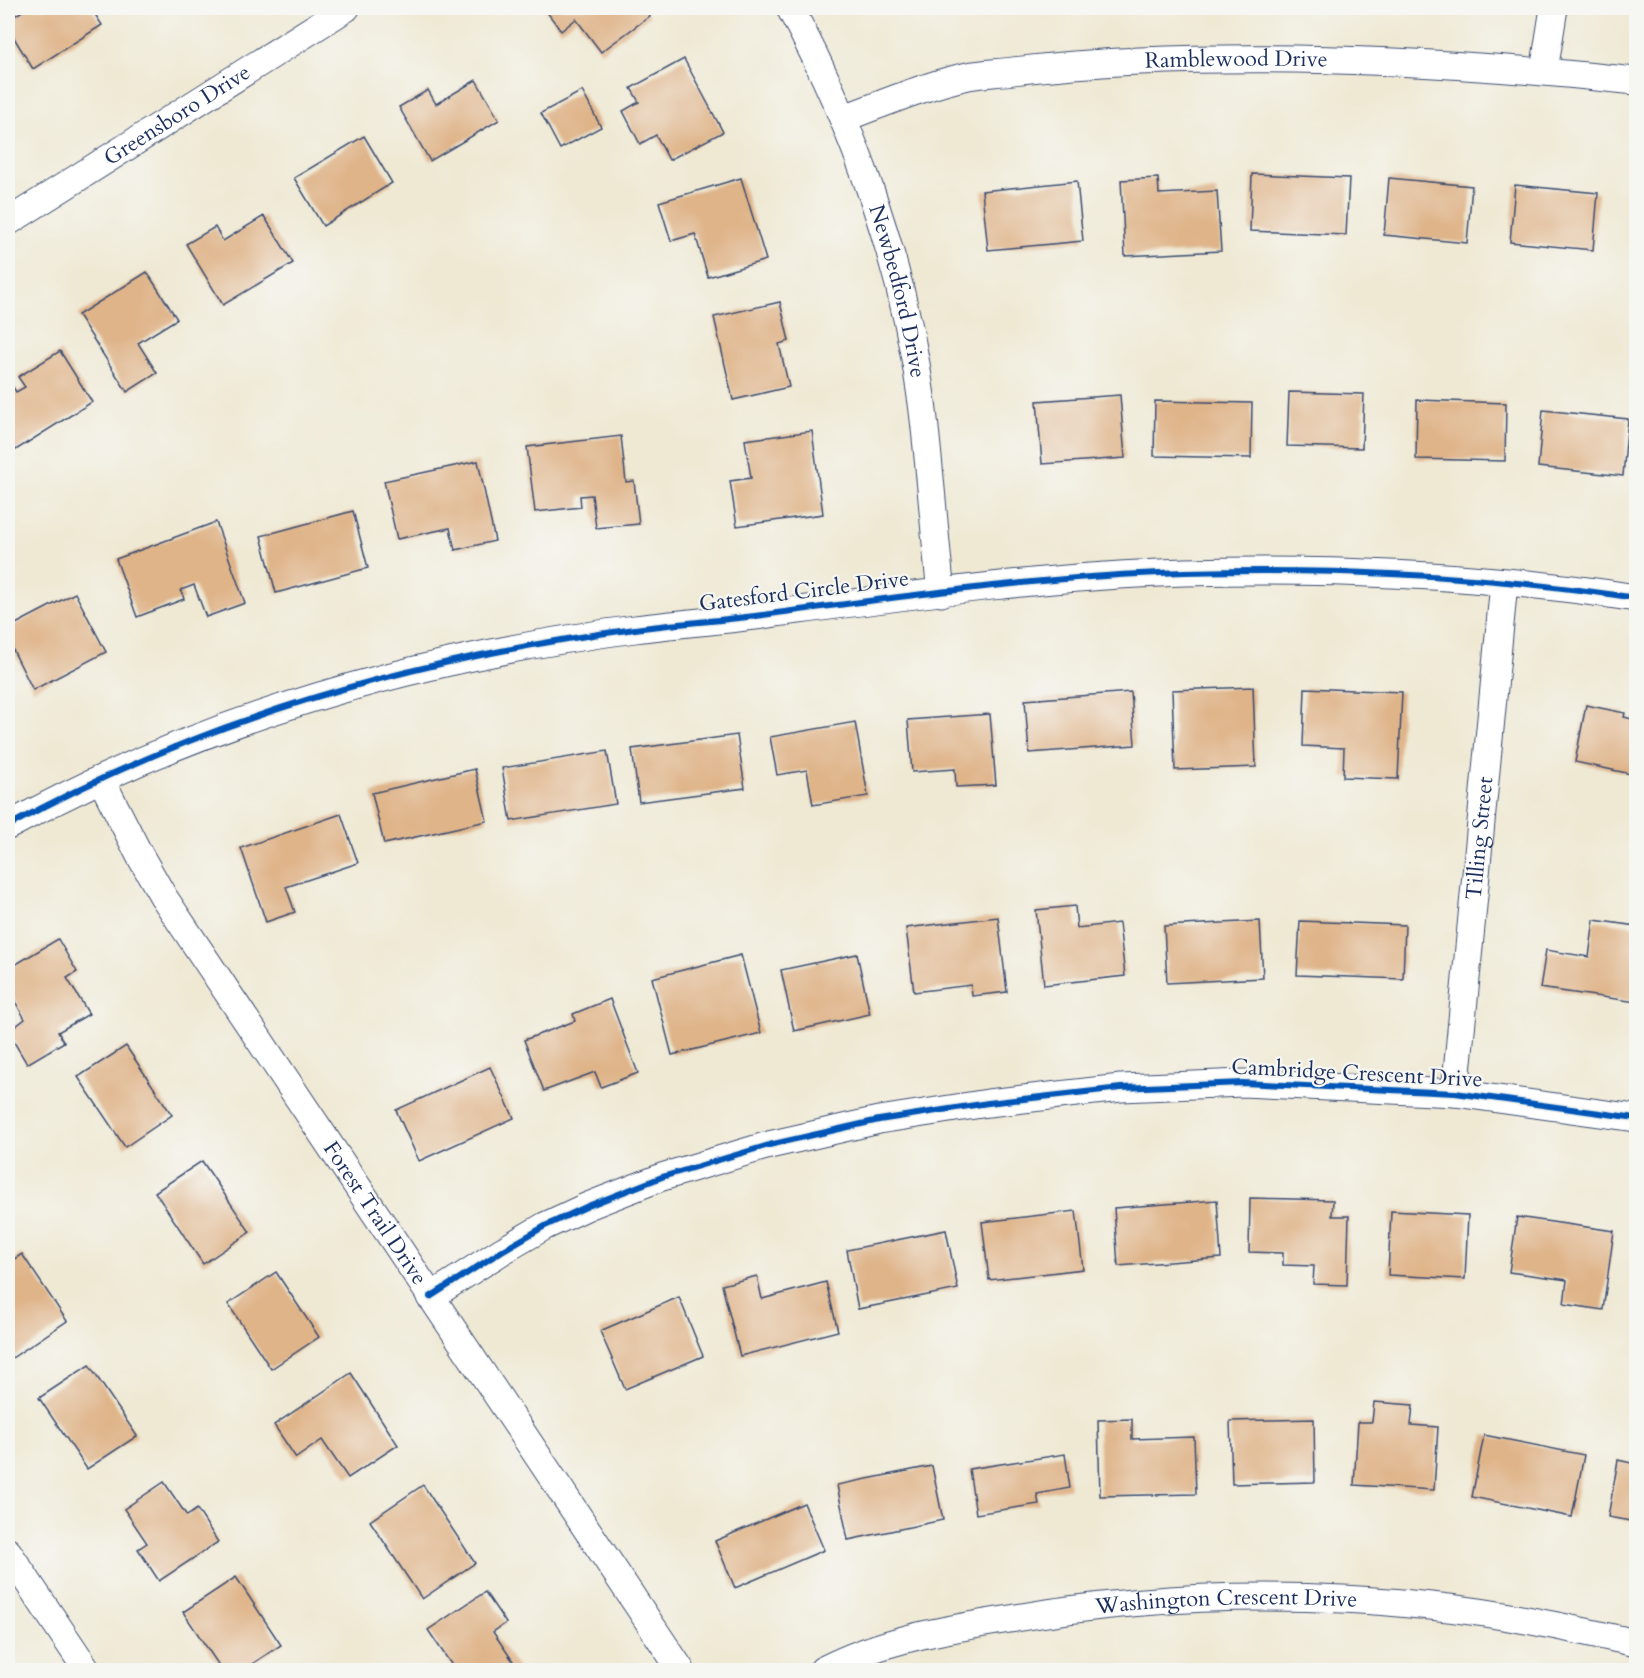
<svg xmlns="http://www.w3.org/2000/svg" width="1644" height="1678" font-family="Cardo,serif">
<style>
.building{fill:#dfb489}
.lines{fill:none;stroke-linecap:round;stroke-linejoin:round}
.street-casing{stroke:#3b4b70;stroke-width:29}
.street{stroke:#fff;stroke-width:27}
.cycleway-casing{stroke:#f6f6f2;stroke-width:10}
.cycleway{stroke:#0057b8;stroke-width:6}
.labels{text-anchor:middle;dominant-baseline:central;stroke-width:4.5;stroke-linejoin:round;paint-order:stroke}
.street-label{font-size:22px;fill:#1b2f5e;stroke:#f6f6f2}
</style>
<rect width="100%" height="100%" fill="#f6f6f2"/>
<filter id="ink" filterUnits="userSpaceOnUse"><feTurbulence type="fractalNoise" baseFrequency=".0167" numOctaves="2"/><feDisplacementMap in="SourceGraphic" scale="12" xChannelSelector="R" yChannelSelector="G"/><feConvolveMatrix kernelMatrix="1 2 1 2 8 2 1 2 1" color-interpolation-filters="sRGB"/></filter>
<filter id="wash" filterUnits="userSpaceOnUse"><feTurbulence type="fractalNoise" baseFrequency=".008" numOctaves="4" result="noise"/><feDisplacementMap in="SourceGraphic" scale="24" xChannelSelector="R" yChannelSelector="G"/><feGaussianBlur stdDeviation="1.35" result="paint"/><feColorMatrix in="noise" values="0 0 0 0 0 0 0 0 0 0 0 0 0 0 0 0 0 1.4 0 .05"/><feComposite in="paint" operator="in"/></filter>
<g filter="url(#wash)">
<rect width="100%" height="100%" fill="#efe9d4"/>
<g id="blocks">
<g class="building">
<polygon points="27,8 91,8 102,25 33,69 8,28 8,20"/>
<polygon points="544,8 643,8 650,16 601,52 576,19 561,31"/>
<polygon points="684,59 723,132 669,160 656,135 640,144 623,111 639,102 631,88"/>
<polygon points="476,80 499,120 430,161 399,107 428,90 436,104"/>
<polygon points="582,91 601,127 560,149 541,113"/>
<polygon points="364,136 392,183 323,226 294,178"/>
<polygon points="1252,174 1349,178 1346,235 1250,231"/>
<polygon points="741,178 766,260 708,277 695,234 671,241 659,202"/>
<polygon points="1158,178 1159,194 1217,191 1221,251 1125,256 1121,180"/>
<polygon points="1389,178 1472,186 1467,243 1384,235"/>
<polygon points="1077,181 1083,241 988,250 982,191"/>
<polygon points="1515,185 1598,193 1593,250 1510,242"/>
<polygon points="264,216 293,263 223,305 186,244 215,227 223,241"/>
<polygon points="147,272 177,319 138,343 157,373 127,392 78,315"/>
<polygon points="780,302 789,341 779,344 789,387 733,400 714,317"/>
<polygon points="60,351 92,402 11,453 8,448 8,379 16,392 25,387 18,377"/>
<polygon points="1289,392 1364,394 1362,448 1287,446"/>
<polygon points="1120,395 1125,458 1042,464 1037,401"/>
<polygon points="1417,400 1506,403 1505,461 1416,459"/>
<polygon points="1155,401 1252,403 1251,458 1154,456"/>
<polygon points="1543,410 1628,419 1623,476 1538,467"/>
<polygon points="812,431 823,514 737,526 730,481 751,478 745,440"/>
<polygon points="621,436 626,482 634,481 639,524 596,528 592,495 580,496 581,507 535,512 527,447"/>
<polygon points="478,461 495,541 455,550 450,528 397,539 384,481"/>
<polygon points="353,511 368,568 276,593 261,536"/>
<polygon points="216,522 245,603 206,617 194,585 181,590 184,599 137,617 116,559"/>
<polygon points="75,593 106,652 33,690 8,640 8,628"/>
<polygon points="1253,687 1256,767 1175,770 1172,690"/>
<polygon points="1305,688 1402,692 1398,779 1343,777 1344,748 1303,746"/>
<polygon points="1131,692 1135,745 1029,753 1025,700"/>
<polygon points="1586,705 1625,713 1624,717 1636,720 1636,775 1575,762"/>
<polygon points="990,714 996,785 956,787 955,769 912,772 908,720"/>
<polygon points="855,722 868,796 813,805 807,770 777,775 770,737"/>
<polygon points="737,735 745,788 639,802 632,749"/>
<polygon points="607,751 616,804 511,821 502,768"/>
<polygon points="475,769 487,821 384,844 372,793"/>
<polygon points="341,814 358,863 286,887 295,912 266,922 241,848"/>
<polygon points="1075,906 1077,928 1119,923 1125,976 1044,985 1036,910"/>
<polygon points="998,917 1007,992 972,996 971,985 914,992 906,928"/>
<polygon points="1594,920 1636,926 1636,1002 1540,988 1546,950 1589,957"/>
<polygon points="1260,921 1263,978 1167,983 1164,926"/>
<polygon points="1300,921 1405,925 1403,979 1297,975"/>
<polygon points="58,939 77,972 67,978 89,1014 58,1032 64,1042 27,1064 8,1032 25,1019 8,989 8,969"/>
<polygon points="857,954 870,1014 794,1031 781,970"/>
<polygon points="741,955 761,1033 672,1055 652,978"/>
<polygon points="610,999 638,1073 601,1087 595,1072 544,1091 524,1040 575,1021 573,1014"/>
<polygon points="126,1046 172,1115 125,1147 78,1077"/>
<polygon points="490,1067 514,1118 419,1161 396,1110"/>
<polygon points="202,1161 250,1232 203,1264 155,1192"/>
<polygon points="1250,1198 1333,1200 1332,1216 1349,1216 1347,1285 1313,1284 1314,1266 1283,1265 1283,1253 1249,1252"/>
<polygon points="1217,1200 1221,1258 1118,1266 1114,1208"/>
<polygon points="1076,1211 1083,1269 989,1280 982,1222"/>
<polygon points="1391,1211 1468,1215 1465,1279 1388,1275"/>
<polygon points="1517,1217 1614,1231 1603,1310 1564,1304 1567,1280 1509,1272"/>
<polygon points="946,1230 958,1289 858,1309 847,1250"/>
<polygon points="22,1254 67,1321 12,1358 8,1352 8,1263"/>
<polygon points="276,1272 319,1337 271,1369 228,1304"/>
<polygon points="757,1276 762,1299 826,1282 838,1331 740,1356 722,1285"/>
<polygon points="679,1297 703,1356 625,1389 600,1331"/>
<polygon points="89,1365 137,1436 87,1469 39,1398"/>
<polygon points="351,1373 398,1445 348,1478 322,1440 296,1458 274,1425"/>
<polygon points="1374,1402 1413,1405 1411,1425 1438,1427 1434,1490 1354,1485 1358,1422 1372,1422"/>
<polygon points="1132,1419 1132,1439 1194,1437 1196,1494 1100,1496 1098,1420"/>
<polygon points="1314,1419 1315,1482 1232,1484 1230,1421"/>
<polygon points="1484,1435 1584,1455 1572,1517 1472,1497"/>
<polygon points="1065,1454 1070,1488 1037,1494 1039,1504 976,1514 969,1469"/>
<polygon points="1618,1460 1636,1464 1636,1522 1608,1517"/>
<polygon points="932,1466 943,1520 848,1540 837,1485"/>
<polygon points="164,1482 187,1516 197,1509 218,1542 159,1581 138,1549 147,1543 124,1509"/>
<polygon points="423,1485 475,1563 422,1599 370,1521"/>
<polygon points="804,1503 824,1550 735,1588 715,1541"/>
<polygon points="236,1577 281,1645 243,1670 222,1670 183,1612"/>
<polygon points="485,1592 506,1623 493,1632 519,1670 455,1670 428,1630"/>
</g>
</g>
</g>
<g filter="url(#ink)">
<use href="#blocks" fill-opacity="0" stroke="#3b4b70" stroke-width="1.5"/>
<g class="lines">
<g class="street-casing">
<g id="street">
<path id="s1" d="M790 8C855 128 904 267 922 403 930 466 934 530 941 593"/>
<polyline points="1544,71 1554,8"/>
<path id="s2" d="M844 118C885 103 926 85 968 76 983 73 998 73 1013 71 1055 66 1097 63 1140 61 1306 54 1471 63 1636 81"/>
<path id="s3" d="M8 222 346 8"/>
<path id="s4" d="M101 779 139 854 163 896 681 1670"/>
<path d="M8 826C202 719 416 658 635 629 682 623 730 620 777 613 912 595 1049 576 1185 572 1335 568 1488 575 1636 598"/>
<path id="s5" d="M1455 1093 1504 583"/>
<polyline points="430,1297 502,1251 545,1226 588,1206 662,1177 769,1145 879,1120 988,1103 1121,1088 1243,1083 1455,1093 1636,1118"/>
<polyline points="8,1552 87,1670"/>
<path id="s6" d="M823 1670C881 1640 946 1629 1010 1619 1149 1595 1291 1591 1431 1606 1500 1613 1569 1628 1636 1643"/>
</g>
</g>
<use href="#street" class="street"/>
<g class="cycleway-casing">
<g id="cycleway">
<path d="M8 826C202 719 416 658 635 629 682 623 730 620 777 613 912 595 1049 576 1185 572 1335 568 1488 575 1636 598"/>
<polyline points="430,1297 502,1251 545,1226 588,1206 662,1177 769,1145 879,1120 988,1103 1121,1088 1243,1083 1455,1093 1636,1118"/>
</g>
</g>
<use href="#cycleway" class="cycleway"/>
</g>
</g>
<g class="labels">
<g class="street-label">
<text stroke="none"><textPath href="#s2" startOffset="400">Ramblewood Drive</textPath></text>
<text stroke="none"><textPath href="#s3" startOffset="200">Greensboro Drive</textPath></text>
<text stroke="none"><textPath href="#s1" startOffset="304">Newbedford Drive</textPath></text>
<text transform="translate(804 591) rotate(-7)">Gatesford Circle Drive</text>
<text stroke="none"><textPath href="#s5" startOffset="256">Tilling Street</textPath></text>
<text transform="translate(1357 1073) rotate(3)">Cambridge Crescent Drive</text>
<text stroke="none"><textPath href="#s4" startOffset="514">Forest Trail Drive</textPath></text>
<text stroke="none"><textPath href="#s6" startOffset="412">Washington Crescent Drive</textPath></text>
</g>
</g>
<rect width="1644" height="1678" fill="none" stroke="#f6f6f2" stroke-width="30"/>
</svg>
